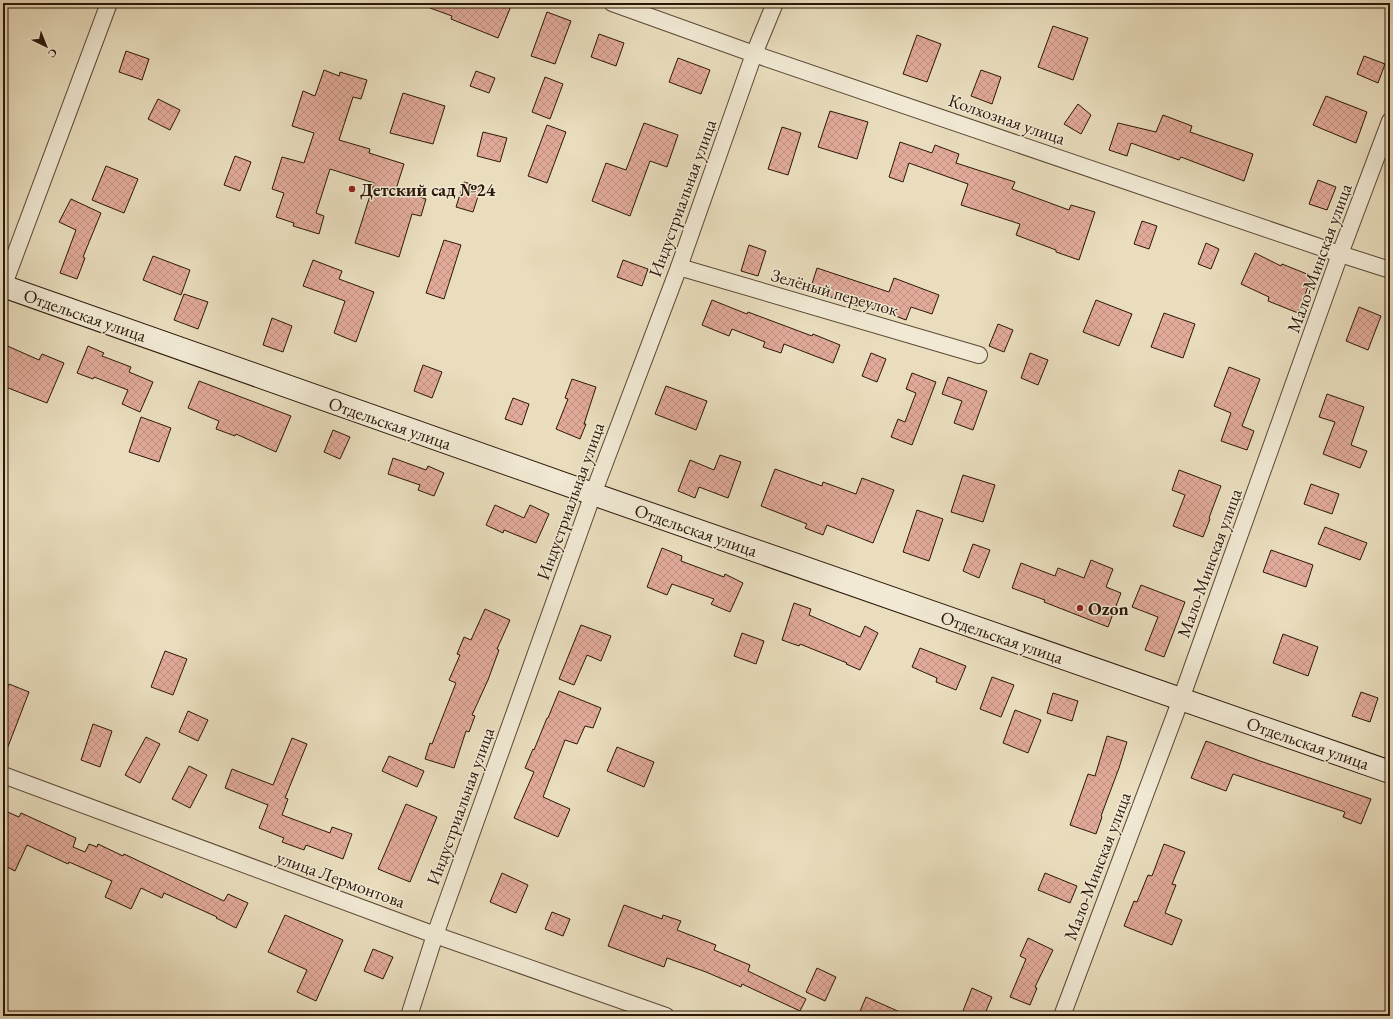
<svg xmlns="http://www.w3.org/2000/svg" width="1393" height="1019" font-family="'EB Garamond',serif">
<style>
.building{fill:url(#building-cross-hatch);stroke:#2c1708}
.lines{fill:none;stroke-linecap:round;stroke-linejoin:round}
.street-casing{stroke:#5b4835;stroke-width:18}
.secondary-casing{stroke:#2c1708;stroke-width:24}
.street{stroke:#f1e9d4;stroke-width:16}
.secondary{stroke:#f1e9d4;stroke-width:22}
.poi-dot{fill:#8f2418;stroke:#f1e9d4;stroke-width:1.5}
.labels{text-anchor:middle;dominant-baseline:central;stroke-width:3;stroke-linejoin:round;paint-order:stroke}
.street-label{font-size:18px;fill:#2c1708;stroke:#f1e9d4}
.poi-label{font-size:18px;font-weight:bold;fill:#2c1708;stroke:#f1e9d4;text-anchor:start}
</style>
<defs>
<pattern id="building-cross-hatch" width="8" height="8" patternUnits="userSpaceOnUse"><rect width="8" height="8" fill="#e1aa99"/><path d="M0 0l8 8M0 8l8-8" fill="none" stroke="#c19282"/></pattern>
</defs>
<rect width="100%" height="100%" fill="#e9ddbd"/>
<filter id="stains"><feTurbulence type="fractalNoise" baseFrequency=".005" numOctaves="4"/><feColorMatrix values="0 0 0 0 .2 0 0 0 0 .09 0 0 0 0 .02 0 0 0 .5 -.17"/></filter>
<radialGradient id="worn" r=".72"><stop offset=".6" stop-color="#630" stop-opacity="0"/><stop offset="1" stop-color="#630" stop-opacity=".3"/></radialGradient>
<g class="building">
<polygon points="422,3 502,3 511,6 498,38 451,19 452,16 422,5"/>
<polygon points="547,12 571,21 555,64 531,56"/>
<polygon points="1053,26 1088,38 1073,80 1038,67"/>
<polygon points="599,34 624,43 616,66 591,57"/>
<polygon points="917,35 941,44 927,82 903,74"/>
<polygon points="126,51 149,59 142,80 119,72"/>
<polygon points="1364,56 1385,64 1378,83 1357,74"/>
<polygon points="678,58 710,70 701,94 669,82"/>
<polygon points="324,70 339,76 340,72 367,80 361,99 353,97 339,140 370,149 369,153 404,164 396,189 426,199 421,216 412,214 399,257 355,243 374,183 330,169 316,213 324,216 319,234 293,226 294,223 276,217 284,193 272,189 282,157 304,163 314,133 292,126 303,91 315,96"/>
<polygon points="981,70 1001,77 992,104 971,96"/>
<polygon points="476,71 495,78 489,93 470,86"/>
<polygon points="545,77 563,84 550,119 532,112"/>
<polygon points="403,93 445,106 433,144 390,133"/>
<polygon points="1326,96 1367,112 1356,143 1313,125"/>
<polygon points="158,99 180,110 170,130 148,119"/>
<polygon points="1078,104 1091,115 1081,134 1064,124"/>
<polygon points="830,111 868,122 857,159 818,147"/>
<polygon points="1163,115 1192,126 1190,132 1253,154 1244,181 1181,157 1179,160 1131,143 1127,156 1109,150 1118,123 1156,132"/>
<polygon points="644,123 678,135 667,167 650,161 630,216 592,201 606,163 626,170"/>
<polygon points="547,125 566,132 547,183 528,176"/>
<polygon points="782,127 801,133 788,175 768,169"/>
<polygon points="483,132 507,138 500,162 477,156"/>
<polygon points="900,142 932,153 935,145 959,154 956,163 1015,182 1012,189 1069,210 1071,205 1095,212 1079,260 1056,252 1056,250 1016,235 1020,224 961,205 968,184 909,163 903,182 889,177"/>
<polygon points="235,156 251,162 240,191 224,185"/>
<polygon points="106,166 138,179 124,213 92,200"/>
<polygon points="1318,180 1336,187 1327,210 1309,204"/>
<polygon points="464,182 481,187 473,212 456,207"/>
<polygon points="71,199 101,213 83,257 85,258 77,279 60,273 76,230 59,222"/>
<polygon points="1142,221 1157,226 1149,249 1134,244"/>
<polygon points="444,240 461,245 444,299 426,293"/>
<polygon points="1206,243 1219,249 1211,269 1198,264"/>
<polygon points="749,245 766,251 758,276 741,271"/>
<polygon points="1255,253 1281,266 1282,264 1312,276 1298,313 1268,301 1269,297 1241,284"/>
<polygon points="153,256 190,270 181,295 143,280"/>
<polygon points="313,260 342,271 339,279 374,292 356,342 334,333 345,301 303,286"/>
<polygon points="623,260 648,269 642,286 617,277"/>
<polygon points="817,268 889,292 894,278 939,295 932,314 911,307 906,320 859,302 857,306 810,290"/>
<polygon points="184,294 208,302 198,329 174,320"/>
<polygon points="712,300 747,314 748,312 812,336 813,334 840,345 833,363 784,344 781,353 763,347 765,342 732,329 729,336 702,325"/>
<polygon points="1096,300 1132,314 1119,346 1083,332"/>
<polygon points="1359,307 1381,316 1368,350 1346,341"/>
<polygon points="1164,313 1195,324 1183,358 1151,347"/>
<polygon points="272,318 292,326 283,352 263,345"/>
<polygon points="998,324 1013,330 1004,352 989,346"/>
<polygon points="3,344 39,360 42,354 64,363 47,403 3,386"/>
<polygon points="88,346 104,353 102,356 131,367 129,372 153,382 140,412 122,404 128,390 94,377 93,379 77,373"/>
<polygon points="871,353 886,359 877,382 862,376"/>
<polygon points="1030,353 1048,360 1038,385 1021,378"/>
<polygon points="423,365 442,372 432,398 414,391"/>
<polygon points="1229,367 1260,379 1242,426 1254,431 1247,450 1221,441 1231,413 1214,406"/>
<polygon points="912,373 936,382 912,445 891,437 898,419 905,422 916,393 906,389"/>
<polygon points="948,377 987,391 973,430 954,423 962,401 942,394"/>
<polygon points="572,379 596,387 584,424 586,424 580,439 556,429 568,399 565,398"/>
<polygon points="199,381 291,416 276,452 236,434 235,436 216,429 219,421 188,408"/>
<polygon points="666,386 707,401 696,430 655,414"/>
<polygon points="1327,394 1364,407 1351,445 1367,451 1360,468 1323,454 1335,422 1319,417"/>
<polygon points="513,398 529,404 522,425 505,419"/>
<polygon points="141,417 171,428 159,462 129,452"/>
<polygon points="333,430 350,437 340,459 324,452"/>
<polygon points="720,455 741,462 728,498 699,487 695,498 678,491 690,460 714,470"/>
<polygon points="393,458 426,470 428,466 444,473 434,496 418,490 420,485 388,474"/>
<polygon points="775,469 822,486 823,482 856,494 862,478 894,490 873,543 827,525 823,535 805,528 807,524 761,506"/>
<polygon points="1179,470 1221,486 1209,518 1210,519 1203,537 1173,526 1185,495 1172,490"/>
<polygon points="963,475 995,485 983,522 951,512"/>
<polygon points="1311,484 1339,494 1332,514 1304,504"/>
<polygon points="495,505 524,518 530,505 549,514 536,543 504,530 503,533 486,525"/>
<polygon points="917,510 943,519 929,561 903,552"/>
<polygon points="1325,527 1367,543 1360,560 1318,544"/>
<polygon points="973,544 990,550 979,578 963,571"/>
<polygon points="662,548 682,556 681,561 724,577 725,574 743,583 730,612 711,604 714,599 672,584 667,595 647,587"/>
<polygon points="1271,550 1313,565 1306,587 1263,572"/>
<polygon points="1091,560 1113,569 1106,587 1121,593 1108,627 1044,602 1045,600 1012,588 1021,563 1055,576 1058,568 1084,578"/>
<polygon points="1141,585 1185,602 1164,657 1145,650 1158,617 1132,607"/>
<polygon points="794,603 811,609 809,615 860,637 865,626 878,633 860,670 846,664 847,663 800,644 799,646 782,640"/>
<polygon points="485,609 510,620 497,649 499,650 488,680 472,715 475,716 469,732 466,731 454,768 425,759 430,743 432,744 456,683 449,680 460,655 457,654 464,637 471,640"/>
<polygon points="581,625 611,636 601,661 587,655 574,685 559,679"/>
<polygon points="742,633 764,641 756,664 734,656"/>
<polygon points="1283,634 1318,647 1308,676 1273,663"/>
<polygon points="920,648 966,666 956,690 936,682 937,678 912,667"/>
<polygon points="165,651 187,659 173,695 151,687"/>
<polygon points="992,677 1014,685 1001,717 980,709"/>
<polygon points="9,684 29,692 4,757 3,757 3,699"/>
<polygon points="559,691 601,708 593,728 585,726 577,744 565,740 543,797 570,809 558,837 514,818 534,772 525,768 533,749 534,750 547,718 548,718"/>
<polygon points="1361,692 1378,698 1370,722 1352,716"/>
<polygon points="1053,693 1078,701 1072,721 1047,713"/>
<polygon points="1015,710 1041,720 1028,753 1003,743"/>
<polygon points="188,711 208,720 198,741 179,732"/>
<polygon points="93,724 112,731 100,767 81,760"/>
<polygon points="1107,736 1127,742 1119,768 1101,816 1102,817 1096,834 1070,825 1088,774 1095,776"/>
<polygon points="146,737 160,744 140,783 125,775"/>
<polygon points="292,738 307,744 285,798 288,799 282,815 330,833 332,827 352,834 343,859 306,845 304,850 282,842 284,838 259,828 268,805 225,788 232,769 273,785"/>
<polygon points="1206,741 1260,761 1371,799 1361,824 1343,817 1345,812 1233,774 1226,791 1191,778"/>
<polygon points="617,747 654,762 644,787 607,771"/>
<polygon points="389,756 424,771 417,787 382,771"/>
<polygon points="189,766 207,775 190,808 172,799"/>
<polygon points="406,804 437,817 410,882 378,869"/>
<polygon points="3,810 19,817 21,813 76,838 73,847 85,852 89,844 97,847 98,844 123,856 124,854 224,901 228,894 248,903 236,928 216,918 217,917 164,893 162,898 141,888 131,909 105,897 112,881 69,862 68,864 27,845 15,871 3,865"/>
<polygon points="1164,844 1185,852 1172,884 1176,885 1165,913 1182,920 1172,945 1124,926 1134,901 1137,902 1148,875 1152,876"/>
<polygon points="502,873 528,885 516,913 490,902"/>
<polygon points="1045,873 1077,886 1070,903 1038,890"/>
<polygon points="624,905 662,919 663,915 681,921 677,930 716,945 714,950 750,965 748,971 806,999 800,1011 742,984 741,987 706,972 667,958 664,967 608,946"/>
<polygon points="552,912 570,919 563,936 545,929"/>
<polygon points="285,915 343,940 316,1001 297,992 307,970 268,952"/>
<polygon points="1028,938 1053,950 1035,987 1037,988 1030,1005 1010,997 1026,959 1020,956"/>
<polygon points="373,949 393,957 383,979 364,971"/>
<polygon points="817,968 836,977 825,1001 806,992"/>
<polygon points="972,988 992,997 984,1016 961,1016"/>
<polygon points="866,997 909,1016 858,1016"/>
</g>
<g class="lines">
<g class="street-casing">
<g id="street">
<polyline points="612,3 754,54 1340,254 1390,270"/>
<polyline points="679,267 979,355"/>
<polyline points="3,287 109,3"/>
<polyline points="3,775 435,935 666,1016"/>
<polyline points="409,1016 435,935 593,494 679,267 754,54 775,3"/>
<polyline points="1062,1016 1181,699 1340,254 1390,121"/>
</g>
</g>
<g class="secondary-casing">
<polyline id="secondary" points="3,286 593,494 1390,772"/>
</g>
<use href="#street" class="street"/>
<use href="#secondary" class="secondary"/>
</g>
<g class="poi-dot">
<circle cx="352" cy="189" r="4"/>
<circle cx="1080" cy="608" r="4"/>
</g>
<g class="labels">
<g class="street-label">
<text transform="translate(1007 119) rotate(19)">Колхозная улица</text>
<text transform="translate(682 198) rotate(-70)">Индустриальная улица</text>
<text transform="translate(1319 258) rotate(-70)">Мало-Минская улица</text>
<text transform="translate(835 292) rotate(16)">Зелёный переулок</text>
<text transform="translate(85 315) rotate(19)">Отдельская улица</text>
<text transform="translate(390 423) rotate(19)">Отдельская улица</text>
<text transform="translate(570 501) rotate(-70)">Индустриальная улица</text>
<text transform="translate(696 530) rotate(19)">Отдельская улица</text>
<text transform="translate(1209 563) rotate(-70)">Мало-Минская улица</text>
<text transform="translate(1002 637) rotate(19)">Отдельская улица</text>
<text transform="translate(1308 743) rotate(19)">Отдельская улица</text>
<text transform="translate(460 806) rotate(-70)">Индустриальная улица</text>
<text transform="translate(1097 866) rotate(-69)">Мало-Минская улица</text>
<text transform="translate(341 879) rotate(20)">улица Лермонтова</text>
</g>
<g class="poi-label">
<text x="360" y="189">Детский сад №24</text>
<text x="1088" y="608">Ozon</text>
</g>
</g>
<rect width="1393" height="1019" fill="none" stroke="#e9ddbd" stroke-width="16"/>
<rect x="4" y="4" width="1385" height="1011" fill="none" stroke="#2c1708" stroke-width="2"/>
<rect x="8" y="8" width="1377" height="1003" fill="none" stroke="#2c1708"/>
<g transform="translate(46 46) rotate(137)" stroke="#f1e9d4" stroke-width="3" paint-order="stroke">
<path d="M0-3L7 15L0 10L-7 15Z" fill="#2c1708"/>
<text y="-6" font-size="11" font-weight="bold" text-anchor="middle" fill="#2c1708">С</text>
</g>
<rect width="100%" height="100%" filter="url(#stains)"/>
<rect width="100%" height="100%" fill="url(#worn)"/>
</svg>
